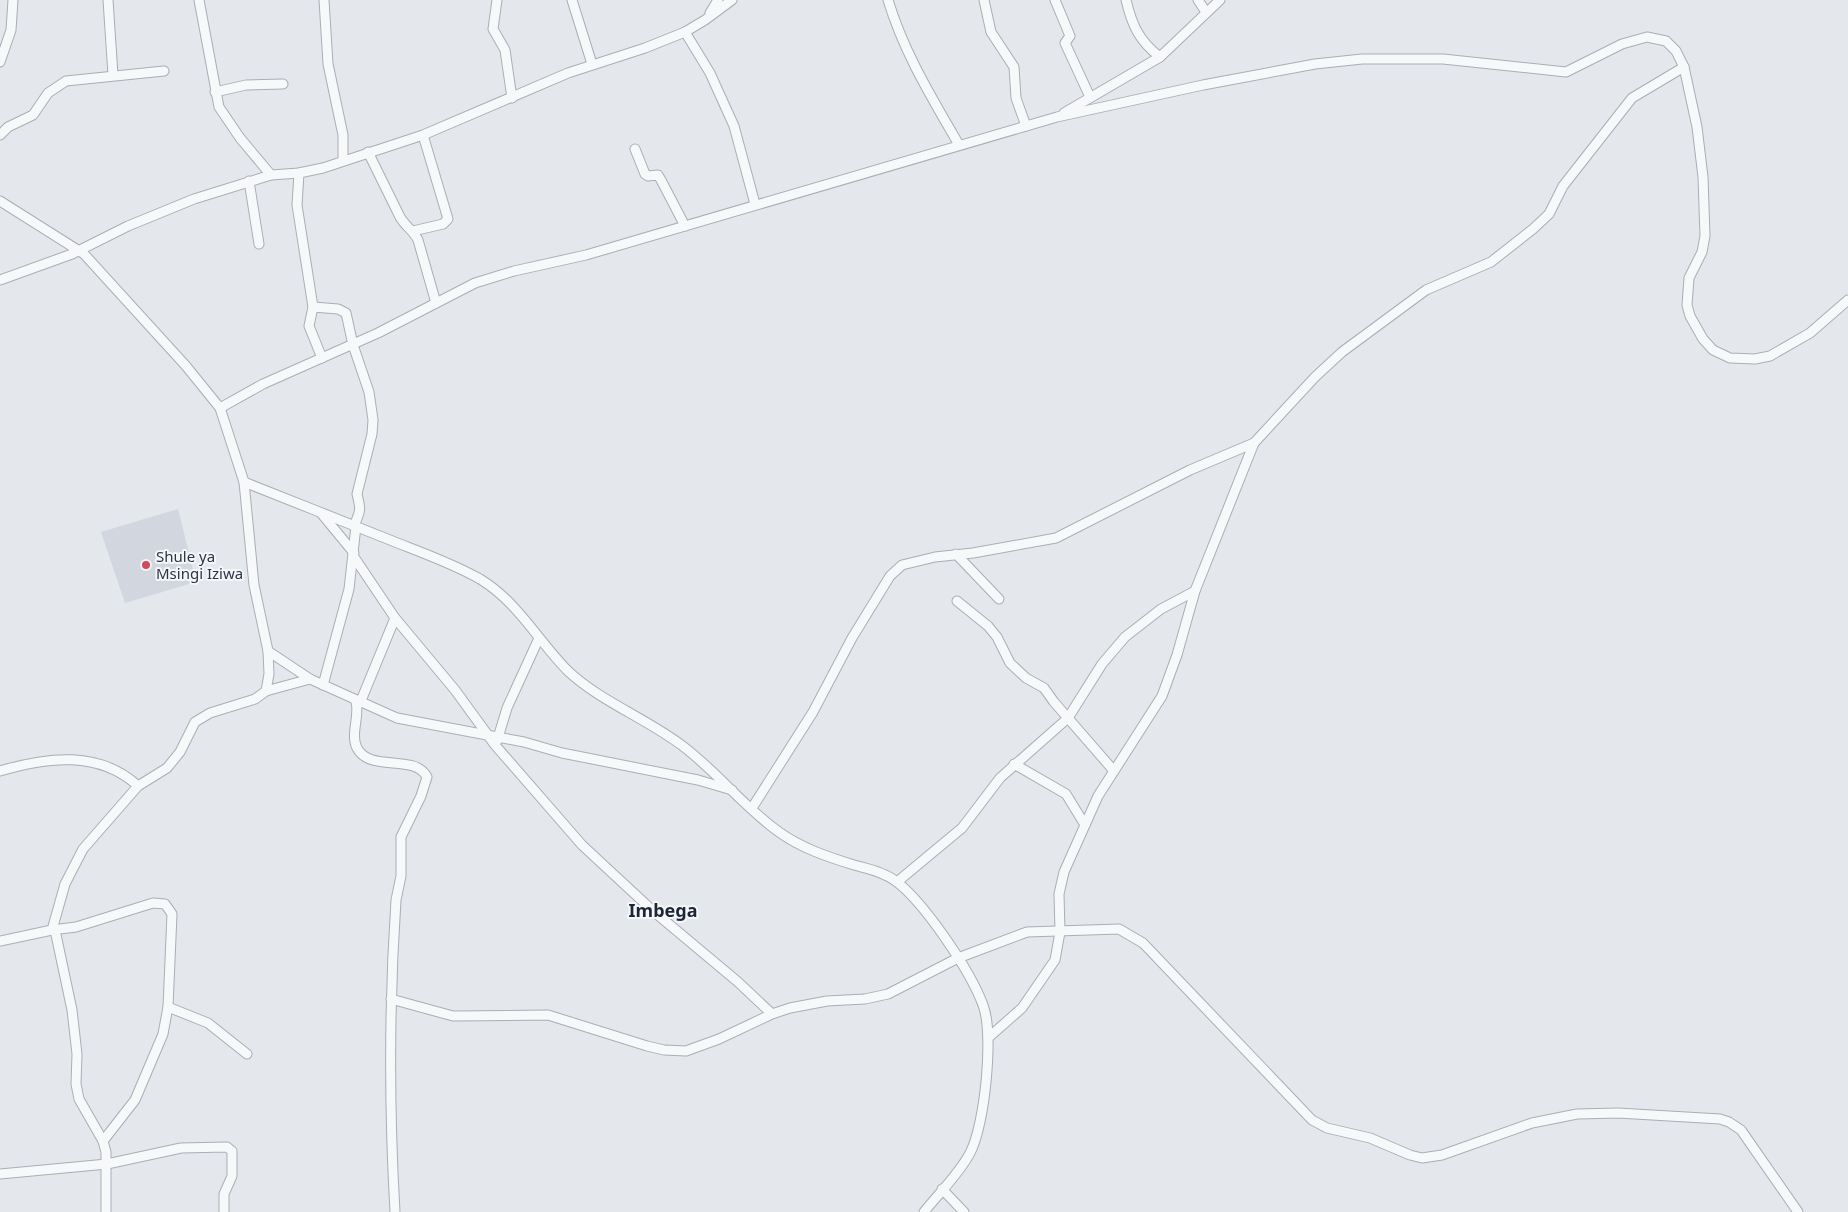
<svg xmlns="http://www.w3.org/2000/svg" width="1848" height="1212" font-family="'Noto Sans',sans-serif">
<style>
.built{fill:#d2d6de}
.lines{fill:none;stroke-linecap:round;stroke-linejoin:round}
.street-casing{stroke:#a9aeb7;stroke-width:11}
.street{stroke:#f7f8fa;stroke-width:9}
.poi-dot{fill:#d1495b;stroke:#f4f6f9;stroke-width:2}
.labels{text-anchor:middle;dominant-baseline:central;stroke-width:4;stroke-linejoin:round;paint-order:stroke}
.poi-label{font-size:15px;fill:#2b3445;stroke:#f4f6f9;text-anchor:start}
.quarter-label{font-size:18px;font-weight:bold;fill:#1d2536;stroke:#f4f6f9}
</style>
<rect width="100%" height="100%" fill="#e4e7ec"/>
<polygon class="built" points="178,509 196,582 125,603 101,532"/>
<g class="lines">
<g class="street-casing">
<g id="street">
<polyline points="108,0 113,75"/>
<polyline points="199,0 219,107 240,138 271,175"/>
<polyline points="324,0 328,64 343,135 343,160"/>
<polyline points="497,0 493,29 505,50 512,98"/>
<polyline points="572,0 592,64"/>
<path d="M888 0C904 53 932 98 959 145"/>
<polyline points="984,0 991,32 1014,67 1016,98 1026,126"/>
<polyline points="1055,0 1070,36 1065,43 1090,97"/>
<path d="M1126 0C1132 25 1139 41 1160 57"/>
<polyline points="1198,0 1206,12"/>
<polyline points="710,13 718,0"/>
<polyline points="685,32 710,73 734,126 755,204"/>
<polyline points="0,62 11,30 13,0"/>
<polyline points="215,92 246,85 283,84"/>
<polyline points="1064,113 1160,57 1220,0"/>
<polyline points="0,135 8,127 33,115 48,93 66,81 164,71"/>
<polyline points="635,149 645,174 648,176 658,175 661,180 685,226"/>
<path d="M368 152 400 217C405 226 413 230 418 240L436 303"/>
<polyline points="299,173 297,205 313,307 309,326 322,358"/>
<polyline points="249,181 259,244"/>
<polyline points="0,201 84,254 186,366 220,408 244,482 254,585 268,651 269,674 266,691 255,699 210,713 195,722 180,752 167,768 138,786 83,849 65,884 52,930 0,941"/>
<polyline points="413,231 443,224 448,219 423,135"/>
<polyline points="0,280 72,254 128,226 194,199 271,175 299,173 323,168 423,135 568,73 645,48 685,32 705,20 732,0"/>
<path d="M313 307 338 309 346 313 353 345 369 392 373 420 372 434 357 494C361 511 361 509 354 526"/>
<polyline points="220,408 263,384 378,333 475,283 514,271 586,255 1057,117 1203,85 1315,64 1362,59 1443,59 1566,72 1622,44 1647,37 1666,41 1676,51 1684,67 1697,127 1703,177 1705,236 1702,252 1689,278 1687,305 1690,316 1703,339 1713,350 1730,358 1755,359 1770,356 1810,333 1848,300"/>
<path d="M244 482C293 501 341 521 390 540 420 552 452 563 480 579 518 602 538 641 568 671 601 702 648 719 684 747 718 773 745 808 779 832 801 848 828 857 854 865 868 869 884 872 897 882 925 904 970 970 983 1005 994 1034 985 1125 970 1153 959 1174 939 1193 924 1212"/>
<polyline points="321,513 354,553"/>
<polyline points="956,554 999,599"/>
<polyline points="354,557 395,618 360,703"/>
<polyline points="957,601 988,626 997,637 1010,663 1026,678 1044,688 1054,702 1114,771"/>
<polyline points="395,618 455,690 495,745 582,845 652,910 738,982 772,1014"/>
<polyline points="268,651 310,679 397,718 524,742 562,753 698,780 732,790"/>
<polyline points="323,685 349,589 356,526"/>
<polyline points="266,691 310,679"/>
<path d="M356 702C360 716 350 734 357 748 370 773 415 753 427 777L421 796 401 837V876L396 900C389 1004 389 1108 395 1212"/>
<polyline points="497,741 507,708 539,638"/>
<polyline points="1014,764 1066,794 1085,825"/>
<path d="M0 771C47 757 99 750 138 786"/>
<polyline points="752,808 813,712 852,638 890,576 902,565 935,557 973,553 1056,538 1190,470 1254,443 1315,377 1342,352 1426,290 1491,262 1533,229 1549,214 1563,186 1632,98 1684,67"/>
<polyline points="897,882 962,828 1000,778 1068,718 1102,664 1125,637 1161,609 1195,591"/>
<polyline points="52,930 76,927 153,903 165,904 172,914 168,1007 163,1034 135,1100 103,1141"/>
<polyline points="55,930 72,1010 77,1054 76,1084 79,1099 103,1141 106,1152 106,1212"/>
<polyline points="391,999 453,1016 548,1015 647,1046 664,1050 686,1051 719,1039 772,1014 790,1008 827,1001 865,999 888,994 958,958 1027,932 1119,929 1143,943 1312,1120 1327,1128 1370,1138 1410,1155 1422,1158 1442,1155 1532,1123 1577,1114 1618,1113 1720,1119 1729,1122 1741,1130 1798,1212"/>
<polyline points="168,1007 208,1023 247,1054"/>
<polyline points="988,1038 1022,1008 1055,960 1060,932 1059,894 1064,872 1098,796 1162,696 1177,655 1195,591 1254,443"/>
<polyline points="0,1174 107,1164 181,1148 227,1147 232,1151 232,1176 224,1194 224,1212"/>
<polyline points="942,1189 964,1212"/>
</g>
</g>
<use href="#street" class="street"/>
</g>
<circle class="poi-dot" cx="146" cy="565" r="5"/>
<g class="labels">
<g class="poi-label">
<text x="156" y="556">Shule ya<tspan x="156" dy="17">Msingi Iziwa</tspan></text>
</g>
<g class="quarter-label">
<text x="663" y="910">Imbega</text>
</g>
</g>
</svg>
